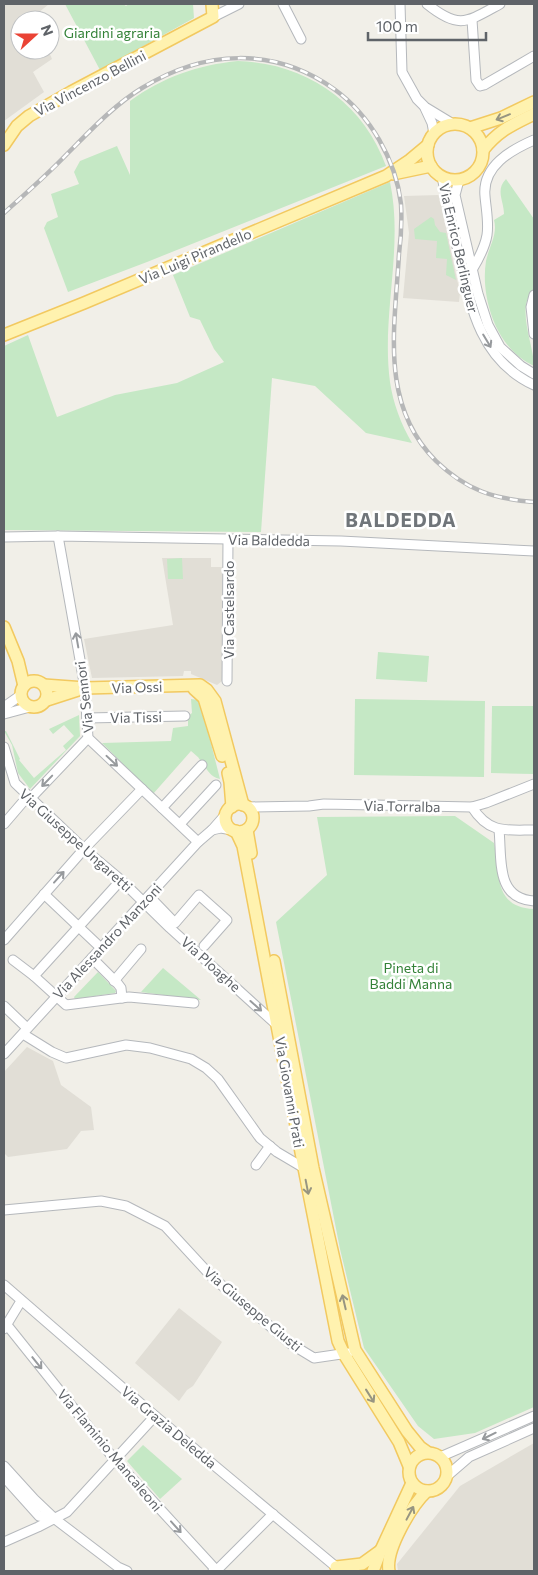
<svg xmlns="http://www.w3.org/2000/svg" width="538" height="1575" font-family="Commissioner,sans-serif">
<style>
.education{fill:#e1ded6}
.green{fill:#c5e8c5}
.lines{fill:none;stroke-linecap:round;stroke-linejoin:round}
.minor-casing{stroke:#b5b8bc;stroke-width:11}
.major-casing{stroke:#f2c960;stroke-width:14}
.minor{stroke:#fff;stroke-width:9}
.major{stroke:#fff2af;stroke-width:11}
.rail-casing{stroke:#b6b7b8;stroke-width:4.5}
.rail{stroke:#fff;stroke-width:2.5;stroke-dasharray:8;stroke-linecap:butt}
.oneway{stroke:#979581}
.oneway2{stroke:#979a9d}
.labels{text-anchor:middle;dominant-baseline:central;stroke-width:5;stroke-linejoin:round;paint-order:stroke}
.park-label{font-size:14px;fill:#348238;stroke:#fff}
.street-label{font-size:14px;fill:#5f6368;stroke:#fff}
.district-label{font-size:19px;font-weight:bold;letter-spacing:1px;fill:#70757a;stroke:#fff}
</style>
<rect width="100%" height="100%" fill="#f1efe8"/>
<g class="education">
<polygon points="4,4 49,4 33,17 34,20 20,20 20,50 48,50 52,59 33,72 44,92 4,121"/>
<polygon points="439,195 460,293 459,302 403,298 409,233 404,196"/>
<polygon points="162,558 211,558 211,567 222,567 222,681 217,685 191,674 191,671 184,671 183,676 92,678 84,639 173,625"/>
<polygon points="27,1047 53,1061 61,1085 91,1107 94,1130 81,1131 67,1149 8,1157 4,1153 4,1072"/>
<polygon points="179,1308 222,1342 193,1386 187,1390 179,1401 135,1363"/>
<polygon points="534,1443 534,1571 398,1571 397,1564 460,1486"/>
</g>
<g class="green">
<polygon points="65,4 123,4 126,6 129,4 193,4 194,18 100,70"/>
<path d="M238 61C306 63 363 102 386 166L147 262 68 292 44 228 47 222 58 217 51 194 79 184 74 172 80 161 117 146 130 175V101C163 77 198 65 238 61Z"/>
<path d="M506 179 534 219V290C515 306 534 345 534 366 497 350 480 298 486 261 489 247 498 234 494 220L504 214C504 201 495 190 506 179Z"/>
<path d="M390 182C404 248 381 315 390 382 393 403 401 424 412 443L366 433 315 386 272 378 261 532 4 530V346L28 335 57 417 115 395 177 383 224 362 214 349 200 320 190 317 173 275Z"/>
<polygon points="431,217 434,219 435,225 440,232 446,233 456,280 446,275 447,259 436,258 437,241 415,239 414,229"/>
<polygon points="182,558 183,579 168,579 167,559"/>
<polygon points="378,652 429,656 427,682 376,679"/>
<path d="M191 699 198 700 201 704 220 779C209 777 207 768 200 760 198 756 194 754 191 751L153 794 102 743 171 741 173 728 188 726V716L192 713Z"/>
<polygon points="355,699 485,701 484,777 354,775"/>
<polygon points="492,706 534,706 533,774 491,773"/>
<polygon points="79,715 80,736 30,789 18,773 12,745 4,731 6,731 20,759 19,760 34,778 66,750 63,746 74,736 64,725 53,734 49,729"/>
<path d="M455 816 494 843C500 872 493 908 534 909V1407L475 1433 434 1439 418 1426 364 1348 340 1249 276 922 327 875 317 817Z"/>
<polygon points="163,968 201,1000 141,992"/>
<polygon points="98,972 116,991 115,993 75,999 74,997"/>
<polygon points="143,1445 182,1479 160,1499 127,1461"/>
</g>
<g class="lines">
<g class="minor-casing">
<g id="minor">
<polyline points="283,4 301,39"/>
<polyline points="400,4 402,72 417,99 425,107 453,124"/>
<path d="M427 4C459 30 467 22 500 4"/>
<polyline points="213,17 239,4"/>
<polyline points="472,20 476,80 480,86 484,85 534,56"/>
<polyline points="425,108 432,123 434,134"/>
<path d="M442 177C448 204 453 232 460 259 471 310 482 361 534 385"/>
<polyline points="459,180 455,195 478,294 488,325 500,347 521,366 534,374"/>
<path d="M472 270C478 260 485 247 487 235 489 222 486 209 485 196 482 166 511 150 534 140"/>
<polyline points="534,295 531,307 534,334"/>
<polyline points="58,536 85,688 88,738 198,842"/>
<polyline points="4,537 58,536 341,541 534,551"/>
<polyline points="227,681 228,539"/>
<polyline points="4,707 21,695"/>
<polyline points="4,714 30,707"/>
<polyline points="87,718 185,716"/>
<polyline points="4,747 15,783 84,849 121,880 170,928 278,1026"/>
<polyline points="30,799 88,738"/>
<polyline points="248,807 309,806 324,804 472,807 486,803 534,784"/>
<path d="M472 807C489 834 506 830 534 830"/>
<polyline points="162,808 202,765"/>
<polyline points="4,824 28,796"/>
<polyline points="180,824 216,785"/>
<polyline points="212,830 221,828 232,830"/>
<path d="M499 830C502 858 495 899 534 901"/>
<polyline points="121,880 34,976 66,1005 129,997 194,1003"/>
<polyline points="44,894 101,948"/>
<polyline points="149,896 175,923 199,895 227,920 204,946"/>
<polyline points="4,940 84,849 142,789"/>
<polyline points="92,958 118,984 121,988 122,998"/>
<polyline points="13,960 34,976"/>
<polyline points="114,981 141,949"/>
<polyline points="4,1006 27,1028"/>
<polyline points="23,1034 52,1052 66,1058 126,1045 150,1048 191,1059 206,1068 218,1079 260,1138 277,1152 304,1168"/>
<polyline points="4,1054 198,842 212,830 226,814"/>
<polyline points="256,1165 270,1146"/>
<polyline points="4,1210 101,1201 126,1206 165,1226 212,1277 291,1344 314,1358 348,1353"/>
<polyline points="4,1285 155,1416 341,1571"/>
<polyline points="7,1325 115,1460 217,1571"/>
<polyline points="4,1329 21,1301"/>
<polyline points="440,1457 534,1416"/>
<polyline points="4,1466 34,1499 55,1519 118,1567 127,1571"/>
<polyline points="447,1476 469,1457 534,1428"/>
<polyline points="4,1477 39,1516 55,1519"/>
<polyline points="4,1542 38,1527 67,1512 155,1416"/>
<polyline points="213,1571 216,1571 273,1514"/>
</g>
</g>
<g class="major-casing">
<g id="major">
<circle cx="455" cy="152" r="28"/>
<polyline points="470,128 501,118 534,102"/>
<polyline points="4,145 17,126 29,116 71,92 213,17 212,4"/>
<path d="M483 150C499 130 512 125 534 114"/>
<polyline points="393,174 431,166"/>
<polyline points="4,335 84,303 386,176 410,160 428,145"/>
<polyline points="4,627 18,661 24,686"/>
<circle cx="34" cy="694" r="13"/>
<polyline points="44,685 85,688 200,685 207,690 215,701 243,805"/>
<polyline points="194,689 204,698 222,756"/>
<polyline points="47,700 78,690"/>
<polyline points="228,773 230,782 232,807"/>
<circle cx="239" cy="818" r="14"/>
<polyline points="247,830 251,853"/>
<polyline points="236,831 243,846 304,1168 338,1341 344,1354 399,1442 409,1466"/>
<polyline points="274,961 313,1168 355,1350 407,1431 420,1447 427,1452"/>
<circle cx="428" cy="1472" r="19"/>
<polyline points="336,1567 362,1564 380,1551"/>
<polyline points="373,1571 381,1550 412,1483"/>
<path d="M389 1571C385 1550 411 1506 427 1491"/>
</g>
</g>
<use href="#minor" class="minor"/>
<use href="#major" class="major"/>
<g class="rail-casing">
<path id="rail" d="M4 213C25 194 47 175 67 154 90 131 114 105 142 88 204 50 274 46 334 89 370 115 396 160 401 204 402 221 401 238 399 254 395 327 379 404 436 461 466 490 494 499 534 502"/>
</g>
<use href="#rail" class="rail"/>
</g>
<defs><path id="oneway-shaft" d="M-6 0H5M1.5-3L5.5 0L1.5 3" fill="none" stroke-width="1.6" stroke-linecap="round" stroke-linejoin="round" transform="scale(1.25)"/></defs>
<g class="oneway">
<use href="#oneway-shaft" transform="translate(503 117) rotate(158)"/>
<use href="#oneway-shaft" transform="translate(307 1187) rotate(79)"/>
<use href="#oneway-shaft" transform="translate(344 1302) rotate(-103)"/>
<use href="#oneway-shaft" transform="translate(370 1396) rotate(58)"/>
<use href="#oneway-shaft" transform="translate(410 1513) rotate(-62)"/>
</g>
<g class="oneway2">
<use href="#oneway-shaft" transform="translate(487 341) rotate(59)"/>
<use href="#oneway-shaft" transform="translate(77 640) rotate(-100)"/>
<use href="#oneway-shaft" transform="translate(112 761) rotate(43)"/>
<use href="#oneway-shaft" transform="translate(47 781) rotate(134)"/>
<use href="#oneway-shaft" transform="translate(59 877) rotate(-48)"/>
<use href="#oneway-shaft" transform="translate(256 1006) rotate(42)"/>
<use href="#oneway-shaft" transform="translate(37 1363) rotate(51)"/>
<use href="#oneway-shaft" transform="translate(489 1436) rotate(154)"/>
<use href="#oneway-shaft" transform="translate(176 1527) rotate(48)"/>
</g>
<g class="labels">
<g class="park-label">
<text x="112" y="32">Giardini agraria</text>
<text x="411" y="967">Pineta di<tspan x="411" dy="16">Baddi Manna</tspan></text>
</g>
<g class="street-label">
<text transform="translate(90 83) rotate(-28)">Via Vincenzo Bellini</text>
<text transform="translate(459 248) rotate(77)">Via Enrico Berlinguer</text>
<text transform="translate(195 256) rotate(-23)">Via Luigi Pirandello</text>
<text transform="translate(269 540) rotate(1)">Via Baldedda</text>
<text transform="translate(228 610) rotate(-90)">Via Castelsardo</text>
<text transform="translate(137 687) rotate(-2)">Via Ossi</text>
<text transform="translate(84 697) rotate(-97)">Via Sennori</text>
<text transform="translate(136 717) rotate(-1)">Via Tissi</text>
<text transform="translate(402 806) rotate(1)">Via Torralba</text>
<text transform="translate(76 840) rotate(42)">Via Giuseppe Ungaretti</text>
<text transform="translate(107 941) rotate(-47)">Via Alessandro Manzoni</text>
<text transform="translate(211 964) rotate(42)">Via Ploaghe</text>
<text transform="translate(290 1092) rotate(80)">Via Giovanni Prati</text>
<text transform="translate(253 1309) rotate(40)">Via Giuseppe Giusti</text>
<text transform="translate(169 1427) rotate(40)">Via Grazia Deledda</text>
<text transform="translate(110 1450) rotate(50)">Via Flaminio Mancaleoni</text>
</g>
<g class="district-label">
<text x="401" y="519">BALDEDDA</text>
</g>
</g>
<rect width="538" height="1575" fill="none" stroke="#5f6368" stroke-width="10"/>
<g transform="translate(35 35) rotate(69)"><circle r="24" fill="#ffffff" stroke="#bfc1c3"/>
<path d="M0-4L9 19L0 12L-9 19Z" fill="#ea4335"/>
<text y="-8" font-size="14" font-weight="bold" text-anchor="middle" fill="#5f6368">N</text>
</g>
<path d="M368 32v8h118v-8" fill="none" stroke="#5f6368" stroke-width="2.5"/>
<text x="376" y="32" font-size="15" fill="#5f6368" stroke="#ffffff" stroke-width="4" paint-order="stroke">100 m</text>
</svg>
